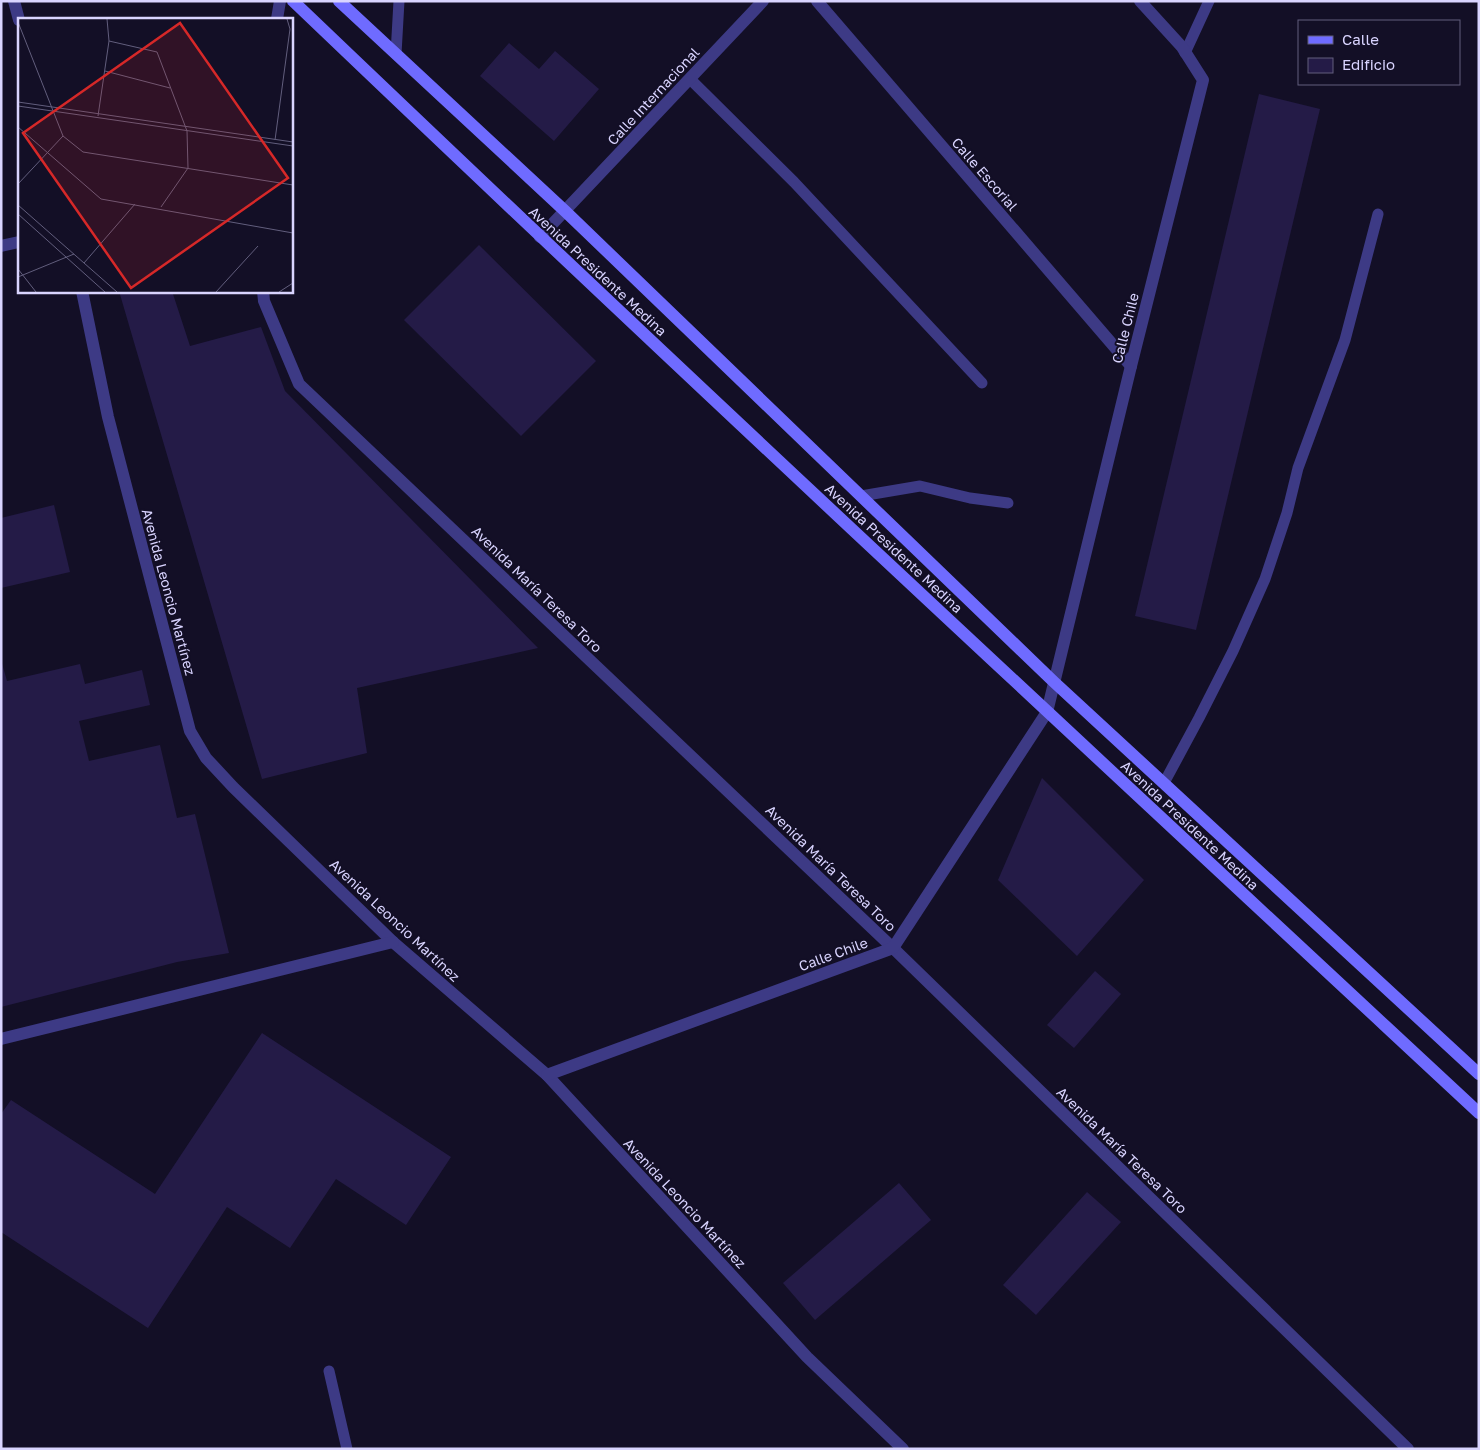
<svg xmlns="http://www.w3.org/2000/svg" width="1480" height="1450" font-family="'Golos Text',sans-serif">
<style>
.building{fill:#241b47}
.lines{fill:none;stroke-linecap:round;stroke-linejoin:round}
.lane{stroke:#3d3a85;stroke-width:11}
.street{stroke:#3d3a85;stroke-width:12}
.secondary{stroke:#6f6bff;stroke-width:12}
.labels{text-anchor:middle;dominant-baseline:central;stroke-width:4;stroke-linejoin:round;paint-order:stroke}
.street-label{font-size:14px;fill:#d9d4ff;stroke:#130f26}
.inset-road{fill:none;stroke:#625e7d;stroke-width:1}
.view{fill:#d62828;fill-opacity:0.15;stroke:#d62828;stroke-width:2.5}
.inset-edge{fill:none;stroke:#d9d4ff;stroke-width:2.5}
</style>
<rect width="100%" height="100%" fill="#130f26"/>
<g class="building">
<polygon points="509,43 539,69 555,51 599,89 554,141 480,76"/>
<polygon points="1259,94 1320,109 1196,630 1135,616"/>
<polygon points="479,245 596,361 521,436 404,320"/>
<polygon points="119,291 172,291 190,346 261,327 285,391 538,648 357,688 367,753 262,779"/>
<polygon points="54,505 70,572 1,588 1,518"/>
<polygon points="1,660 7,681 80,664 85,684 142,670 150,705 79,721 89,761 160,745 177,818 195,814 229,953 177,962 1,1007"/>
<polygon points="1042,778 1144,880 1077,956 998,880"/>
<polygon points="1095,971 1121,994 1074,1048 1047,1025"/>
<polygon points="262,1033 451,1157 406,1225 336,1179 290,1248 227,1207 148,1328 1,1232 1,1114 11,1100 155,1194"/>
<polygon points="899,1183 931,1220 815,1320 783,1283"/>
<polygon points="1087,1192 1121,1222 1036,1315 1003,1285"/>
</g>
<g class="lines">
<g class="lane">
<polyline points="1185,53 1209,1"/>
<polyline points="396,54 399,1"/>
<polyline points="690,79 794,182 982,383"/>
<polyline points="861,496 920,486 970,498 1008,503"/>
<polyline points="1164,783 1199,718 1233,651 1265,579 1287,513 1298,468 1345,340 1378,214"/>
<polyline points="329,1371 347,1449"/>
</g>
<g class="street">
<polyline points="14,1 19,20"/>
<polyline points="817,1 1131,366"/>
<polyline points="277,19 280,1"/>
<polyline points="540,237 763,1"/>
<polyline points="1,246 19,242"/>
<polyline points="82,291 108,417 190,731 206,758 233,787 393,942 547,1075 807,1357 903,1449"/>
<polyline points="263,291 264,301 299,384 893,948 1408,1449"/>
<polyline points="1,1039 393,942"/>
<polyline points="547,1075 893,948 1047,712 1131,366 1203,80 1182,47 1140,1"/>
</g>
<g class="secondary">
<path d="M293 1C685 376 1082 744 1479 1113"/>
<polyline points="339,1 565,211 1054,682 1479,1074"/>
</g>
</g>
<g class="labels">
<g class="street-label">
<text transform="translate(653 96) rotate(-47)">Calle Internacional</text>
<text transform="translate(985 174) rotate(49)">Calle Escorial</text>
<text transform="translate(598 271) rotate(43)">Avenida Presidente Medina</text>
<text transform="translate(1125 328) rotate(-76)">Calle Chile</text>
<text transform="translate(894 548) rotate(43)">Avenida Presidente Medina</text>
<text transform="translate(537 589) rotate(44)">Avenida María Teresa Toro</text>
<text transform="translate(169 592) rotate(75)">Avenida Leoncio Martínez</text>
<text transform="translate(1190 825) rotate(43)">Avenida Presidente Medina</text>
<text transform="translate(831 868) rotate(44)">Avenida María Teresa Toro</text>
<text transform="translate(395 920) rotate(43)">Avenida Leoncio Martínez</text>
<text transform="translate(833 954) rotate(-20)">Calle Chile</text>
<text transform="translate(1122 1150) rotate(44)">Avenida María Teresa Toro</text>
<text transform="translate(685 1203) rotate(47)">Avenida Leoncio Martínez</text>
</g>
</g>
<g transform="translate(18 18)">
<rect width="275" height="275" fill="#130f26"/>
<path class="inset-road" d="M0 4 45 118 65 134 275 167M91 23 139 34 169 113 170 150 143 189M87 53 152 70M0 84 275 124M0 88 275 128M80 98 91 23 89 1M0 109 83 181 275 215M257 122 272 11 269 1M0 166 45 118M0 187 99 274M0 196 87 274M66 245 117 186M0 251 18 274M0 259 56 236M198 274 240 228M261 274 275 265"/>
<path class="view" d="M162 5 270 160 113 270 5 115Z"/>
<rect width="275" height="275" class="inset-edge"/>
</g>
<rect width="1480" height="1450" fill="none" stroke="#d9d4ff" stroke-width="5"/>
<rect x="1298" y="20" width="162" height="65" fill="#130f26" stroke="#625e7d"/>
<rect x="1308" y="36" width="25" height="8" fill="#6f6bff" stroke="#625e7d"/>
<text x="1342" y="45" font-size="15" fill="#d9d4ff">Calle</text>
<rect x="1308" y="58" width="25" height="15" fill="#241b47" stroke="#625e7d"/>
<text x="1342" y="70" font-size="15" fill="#d9d4ff">Edificio</text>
</svg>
